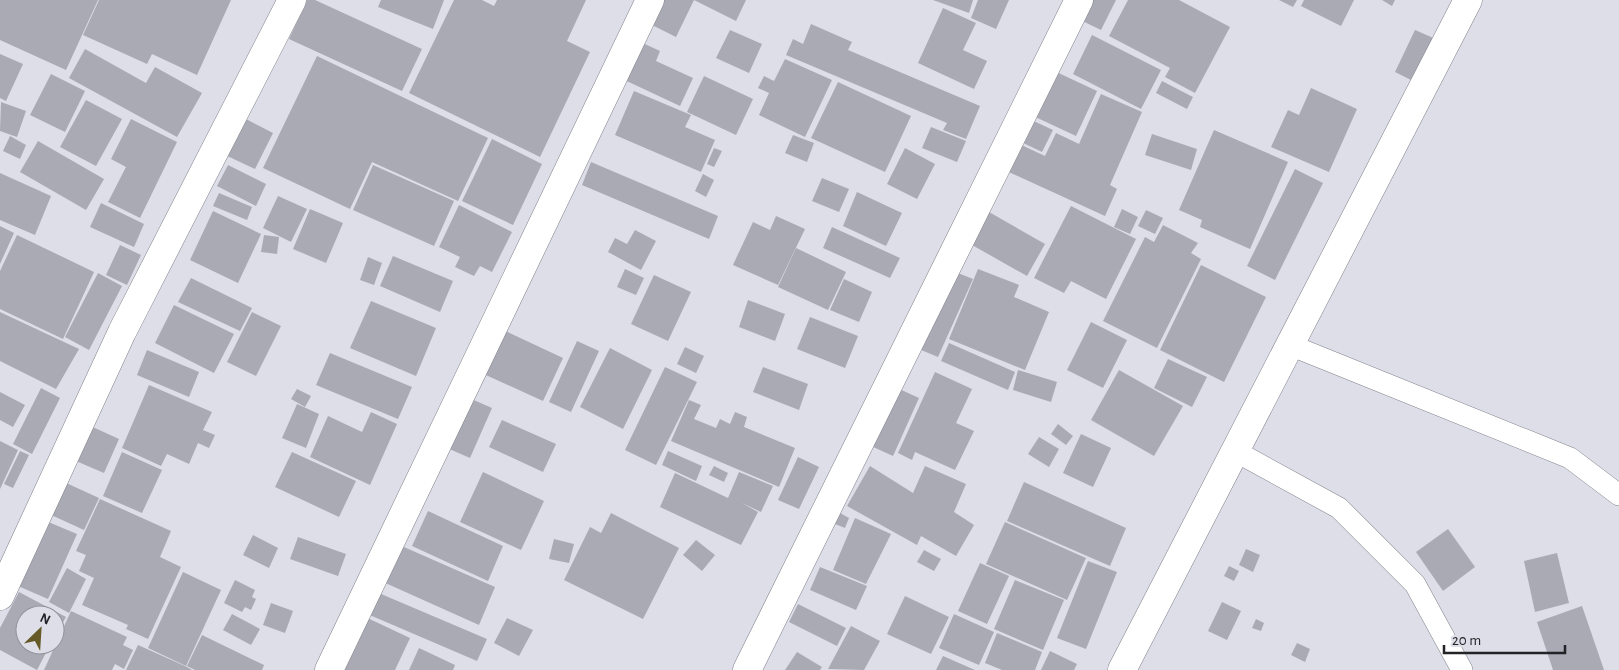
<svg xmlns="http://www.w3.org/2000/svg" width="1619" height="670" font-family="'Alegreya Sans',sans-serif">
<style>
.building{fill:#a9aab4}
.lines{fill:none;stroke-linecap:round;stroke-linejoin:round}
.lane-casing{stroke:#82828b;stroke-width:22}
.street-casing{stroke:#82828b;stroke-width:29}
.secondary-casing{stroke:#82828b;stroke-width:29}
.lane{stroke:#fff;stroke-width:21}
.street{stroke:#fff;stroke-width:28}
.secondary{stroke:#fff;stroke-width:28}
</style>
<rect width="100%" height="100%" fill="#dedee9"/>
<g class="building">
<polygon points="0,0 98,0 66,70 0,40"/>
<polygon points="99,0 231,0 197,75 152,54 147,64 83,35"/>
<polygon points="307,0 315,0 422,49 402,91 289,39"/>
<polygon points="381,0 444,0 433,29 378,7"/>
<polygon points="454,0 482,0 494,6 497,0 586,0 567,41 590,52 540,157 409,93"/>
<polygon points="654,0 746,0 736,21 694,0 676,37 644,21"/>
<polygon points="933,0 973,0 969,13"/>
<polygon points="978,0 1009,0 996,29 971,18"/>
<polygon points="1073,0 1116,0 1101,30 1066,13"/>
<polygon points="1128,0 1179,0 1230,27 1195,93 1165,77 1170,68 1109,36"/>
<polygon points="1279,0 1297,0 1293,7"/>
<polygon points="1304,0 1354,0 1341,26 1301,6"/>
<polygon points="1382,0 1395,0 1392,6"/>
<polygon points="943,8 976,23 963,50 987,61 974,89 918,63"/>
<polygon points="811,24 852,42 848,50 980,106 966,139 943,130 947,123 786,55 793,39 803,44"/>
<polygon points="730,30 762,44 749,73 716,58"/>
<polygon points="1415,30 1438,40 1417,83 1395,72"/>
<polygon points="1092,35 1161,70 1141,109 1073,74"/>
<polygon points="634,39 660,51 656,61 693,78 680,106 616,76"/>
<polygon points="85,49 146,83 155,67 202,93 177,137 69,78"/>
<polygon points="0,54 23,64 6,101 0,98"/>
<polygon points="317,56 488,138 458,201 372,162 350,209 263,168"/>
<polygon points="785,59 832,80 805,137 759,115 769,93 758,88 764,76 774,81"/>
<polygon points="1050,69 1097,91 1076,136 1029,114"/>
<polygon points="51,74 85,91 65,132 30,115"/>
<polygon points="704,76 753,99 736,135 687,112"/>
<polygon points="1162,81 1193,97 1187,109 1156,93"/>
<polygon points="838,82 911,116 885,172 811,138"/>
<polygon points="1311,88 1357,109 1329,172 1271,147 1288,110 1299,115"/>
<polygon points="634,91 691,115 685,127 715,140 701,172 615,135"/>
<polygon points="1101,94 1142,112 1110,185 1117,189 1105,216 1000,168 1013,141 1045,156 1056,133 1079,144"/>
<polygon points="86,100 122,119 96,166 60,147"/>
<polygon points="1,102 26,111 17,137 0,131"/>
<polygon points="242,117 273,133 255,169 223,154"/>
<polygon points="1025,117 1053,130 1042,152 1015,139"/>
<polygon points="131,119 177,142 140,218 108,202 126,167 111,159"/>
<polygon points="931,127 966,141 957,162 922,148"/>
<polygon points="1214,130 1288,162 1250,249 1200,227 1202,220 1179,210"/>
<polygon points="1152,134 1197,149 1191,170 1145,155"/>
<polygon points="793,135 814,143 807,162 785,153"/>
<polygon points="10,136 26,145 20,159 3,151"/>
<polygon points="492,139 542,164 513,225 462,201"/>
<polygon points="38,141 104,179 86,210 20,172"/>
<polygon points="714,148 722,151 714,167 707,164"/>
<polygon points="905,148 935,164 917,199 887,184"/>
<polygon points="591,162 718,216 709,239 582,185"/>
<polygon points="228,165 266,184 256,206 217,186"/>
<polygon points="373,165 454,201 434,246 353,210"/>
<polygon points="1295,169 1323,183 1275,280 1247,266"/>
<polygon points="0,173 51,196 35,235 0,220"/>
<polygon points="703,174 714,180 706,197 695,191"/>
<polygon points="822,178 849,189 839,212 812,201"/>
<polygon points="857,192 902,213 886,246 843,226"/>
<polygon points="219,193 252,207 247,220 213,206"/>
<polygon points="278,196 307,209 291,242 263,228"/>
<polygon points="101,203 144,224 134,247 90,227"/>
<polygon points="459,205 512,232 492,272 480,266 474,276 455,267 460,257 439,247"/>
<polygon points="1071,206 1136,239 1106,299 1071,281 1064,293 1034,278"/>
<polygon points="982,208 1045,244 1027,276 956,236"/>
<polygon points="310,209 343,223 326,263 293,249"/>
<polygon points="1122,209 1138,217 1130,234 1114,227"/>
<polygon points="1146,210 1163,218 1155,234 1138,226"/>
<polygon points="213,211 261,234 238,283 190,260"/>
<polygon points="776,216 805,229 778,285 733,265 753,222 770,230"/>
<polygon points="1163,225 1198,243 1191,253 1201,259 1157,348 1103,321 1145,237 1154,242"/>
<polygon points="0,226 14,233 0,264"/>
<polygon points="832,227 900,258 890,278 823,248"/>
<polygon points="635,230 656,241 641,270 608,252 615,238 627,244"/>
<polygon points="17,235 94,272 63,339 0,309 0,271"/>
<polygon points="264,235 279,237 277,254 261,252"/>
<polygon points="120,245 141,255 127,285 106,275"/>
<polygon points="796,248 846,272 828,310 778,287"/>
<polygon points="393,256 453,281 440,312 380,286"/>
<polygon points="368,257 382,263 374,285 360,280"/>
<polygon points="1201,265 1266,297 1224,382 1160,350"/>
<polygon points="625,269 644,278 636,295 617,287"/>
<polygon points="948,269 973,279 938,357 914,347"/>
<polygon points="978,269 1019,285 1014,297 1049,312 1025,370 949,339"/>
<polygon points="98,273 122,286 89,350 65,337"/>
<polygon points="654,275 691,292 668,341 631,324"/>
<polygon points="191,278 252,308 240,331 178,302"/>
<polygon points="844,279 872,292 859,322 830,310"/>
<polygon points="748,300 785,314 775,341 739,327"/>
<polygon points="371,301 436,328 416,376 350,348"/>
<polygon points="174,305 234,334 214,373 155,343"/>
<polygon points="0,312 79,349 56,389 0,361"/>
<polygon points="252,312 281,326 256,376 227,362"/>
<polygon points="810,317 858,336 845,368 797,349"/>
<polygon points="1091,322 1127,340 1103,388 1067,370"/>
<polygon points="497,327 563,358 543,401 477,371"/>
<polygon points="577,341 599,351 571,412 549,402"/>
<polygon points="949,343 1015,372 1008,390 941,361"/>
<polygon points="685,347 704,356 696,373 677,364"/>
<polygon points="610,348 652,370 623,429 580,407"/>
<polygon points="147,350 199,372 189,397 137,375"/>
<polygon points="330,353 412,387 398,419 316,385"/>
<polygon points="1168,359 1207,377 1192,407 1154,388"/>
<polygon points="665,367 697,382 656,465 625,450"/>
<polygon points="763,367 808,384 799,410 753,392"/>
<polygon points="1018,370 1057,382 1051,402 1013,390"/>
<polygon points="1119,370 1183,406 1154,456 1091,420"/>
<polygon points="935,372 972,389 956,423 974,431 955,470 915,452 912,460 898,453"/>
<polygon points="149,385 212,412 203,430 215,435 209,448 198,443 189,464 167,454 161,466 122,448"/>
<polygon points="41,388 60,398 32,454 13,444"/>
<polygon points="897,388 919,398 893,456 871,446"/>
<polygon points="297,389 311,396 305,407 291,399"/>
<polygon points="0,392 25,405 13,427 0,420"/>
<polygon points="460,394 492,408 470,458 438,444"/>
<polygon points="689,400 701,405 694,419 716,428 720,419 730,424 735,412 747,417 744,427 795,448 779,487 671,441"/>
<polygon points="297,404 319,414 306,448 282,438"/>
<polygon points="371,412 397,424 370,485 310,457 328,416 362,432"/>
<polygon points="502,420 556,444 543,472 489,447"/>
<polygon points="84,423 119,439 104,473 69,458"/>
<polygon points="1058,424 1073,436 1066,445 1051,434"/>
<polygon points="1081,434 1111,448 1093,487 1063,473"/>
<polygon points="1039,437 1059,449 1049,467 1028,454"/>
<polygon points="0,441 18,450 0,489"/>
<polygon points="20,451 29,455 13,488 4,484"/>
<polygon points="668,451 702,466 696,481 662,465"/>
<polygon points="122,452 162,470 142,513 103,496"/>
<polygon points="292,452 356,481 339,517 275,487"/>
<polygon points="798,457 819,467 799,509 778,500"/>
<polygon points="714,466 728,473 724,482 709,475"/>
<polygon points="870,466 913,493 925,466 966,484 954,512 974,525 956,556 921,536 917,545 847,506"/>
<polygon points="483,472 544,501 521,550 460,522"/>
<polygon points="739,472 773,486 761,512 742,503 758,512 741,545 660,507 675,473 728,498"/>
<polygon points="64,482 99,498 84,530 49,514"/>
<polygon points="1024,482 1126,528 1110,566 1007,521"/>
<polygon points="100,499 171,531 160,557 181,567 148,639 126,629 128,625 82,605 94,578 79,571 86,555 76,551"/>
<polygon points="428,511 503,546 488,581 412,546"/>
<polygon points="611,513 679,548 643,619 564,580 590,527 601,533"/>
<polygon points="840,513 849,518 845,528 835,524"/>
<polygon points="855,518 891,534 866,584 833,570"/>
<polygon points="46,521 77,534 48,599 18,586"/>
<polygon points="1005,522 1086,558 1067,600 986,564"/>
<polygon points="1448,529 1475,567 1443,591 1416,552"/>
<polygon points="253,535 278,548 269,568 243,555"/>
<polygon points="298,537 346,554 338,576 290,559"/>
<polygon points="554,539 574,544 569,563 549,559"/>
<polygon points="388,540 495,587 479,625 372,577"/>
<polygon points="696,540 715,555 702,571 683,555"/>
<polygon points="1246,549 1260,555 1253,572 1239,565"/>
<polygon points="924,550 941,559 934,571 917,562"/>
<polygon points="1557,553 1569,603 1535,612 1524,561"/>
<polygon points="1088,561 1117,572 1086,649 1057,638"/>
<polygon points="980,563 1009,576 987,624 958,611"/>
<polygon points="1229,566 1239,571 1234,581 1224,576"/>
<polygon points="820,567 867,586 856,610 810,590"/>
<polygon points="67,568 86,579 69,613 49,602"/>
<polygon points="183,572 221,590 186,666 148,648"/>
<polygon points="235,580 255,590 252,597 256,599 251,610 245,607 242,612 224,603"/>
<polygon points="1015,580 1064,600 1043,650 994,629"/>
<polygon points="374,591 487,639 477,661 365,613"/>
<polygon points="19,592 66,617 55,636 55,615 25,615 25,645 50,645 37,670 0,650 0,628"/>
<polygon points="905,596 949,617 931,654 887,634"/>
<polygon points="1222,602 1241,611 1227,640 1208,631"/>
<polygon points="271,603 293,611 285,633 263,625"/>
<polygon points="798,604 846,628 837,646 789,622"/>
<polygon points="1582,606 1604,670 1553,670 1537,622"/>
<polygon points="71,611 127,637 123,645 133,650 124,669 115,664 112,670 44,670"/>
<polygon points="232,614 260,629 251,645 223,630"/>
<polygon points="954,614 994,632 979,665 939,648"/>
<polygon points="361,615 410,638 395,670 336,670"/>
<polygon points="507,618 533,630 519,656 494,643"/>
<polygon points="1256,619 1264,623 1261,631 1252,628"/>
<polygon points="851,626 880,641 864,670 828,669"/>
<polygon points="997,633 1042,652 1035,670 1002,670 985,663"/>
<polygon points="202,635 264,665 262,670 195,670 187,666"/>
<polygon points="1297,643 1310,649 1305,662 1291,655"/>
<polygon points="138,645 187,667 192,670 126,670"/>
<polygon points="419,648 455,665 453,670 409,670"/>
<polygon points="1050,651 1077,664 1074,670 1041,670"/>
<polygon points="797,652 822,667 820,670 785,670"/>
<polygon points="943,656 975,670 936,670"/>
</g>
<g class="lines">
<g class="lane-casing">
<g id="lane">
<polyline points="1290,345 1570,458 1619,495"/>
<polyline points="1235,451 1339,508 1415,584 1462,670"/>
</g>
</g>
<g class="street-casing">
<g id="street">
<polyline points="329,670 650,0"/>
<polyline points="747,670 1079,0"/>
<polyline points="1122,670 1468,0"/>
</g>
</g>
<g class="secondary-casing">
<polyline id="secondary" points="0,596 122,332 292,0"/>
</g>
<use href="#lane" class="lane"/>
<use href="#street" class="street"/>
<use href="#secondary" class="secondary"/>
</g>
<g transform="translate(40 630) rotate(25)"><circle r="24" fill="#dedee9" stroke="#93939b"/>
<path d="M0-4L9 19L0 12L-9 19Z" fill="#655a27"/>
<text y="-8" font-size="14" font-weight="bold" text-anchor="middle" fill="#232327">N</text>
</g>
<path d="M1444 645v8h121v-8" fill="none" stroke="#232327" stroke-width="2.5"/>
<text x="1452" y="645" font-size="15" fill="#232327" stroke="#dedee9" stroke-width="4" paint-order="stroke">20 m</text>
</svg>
